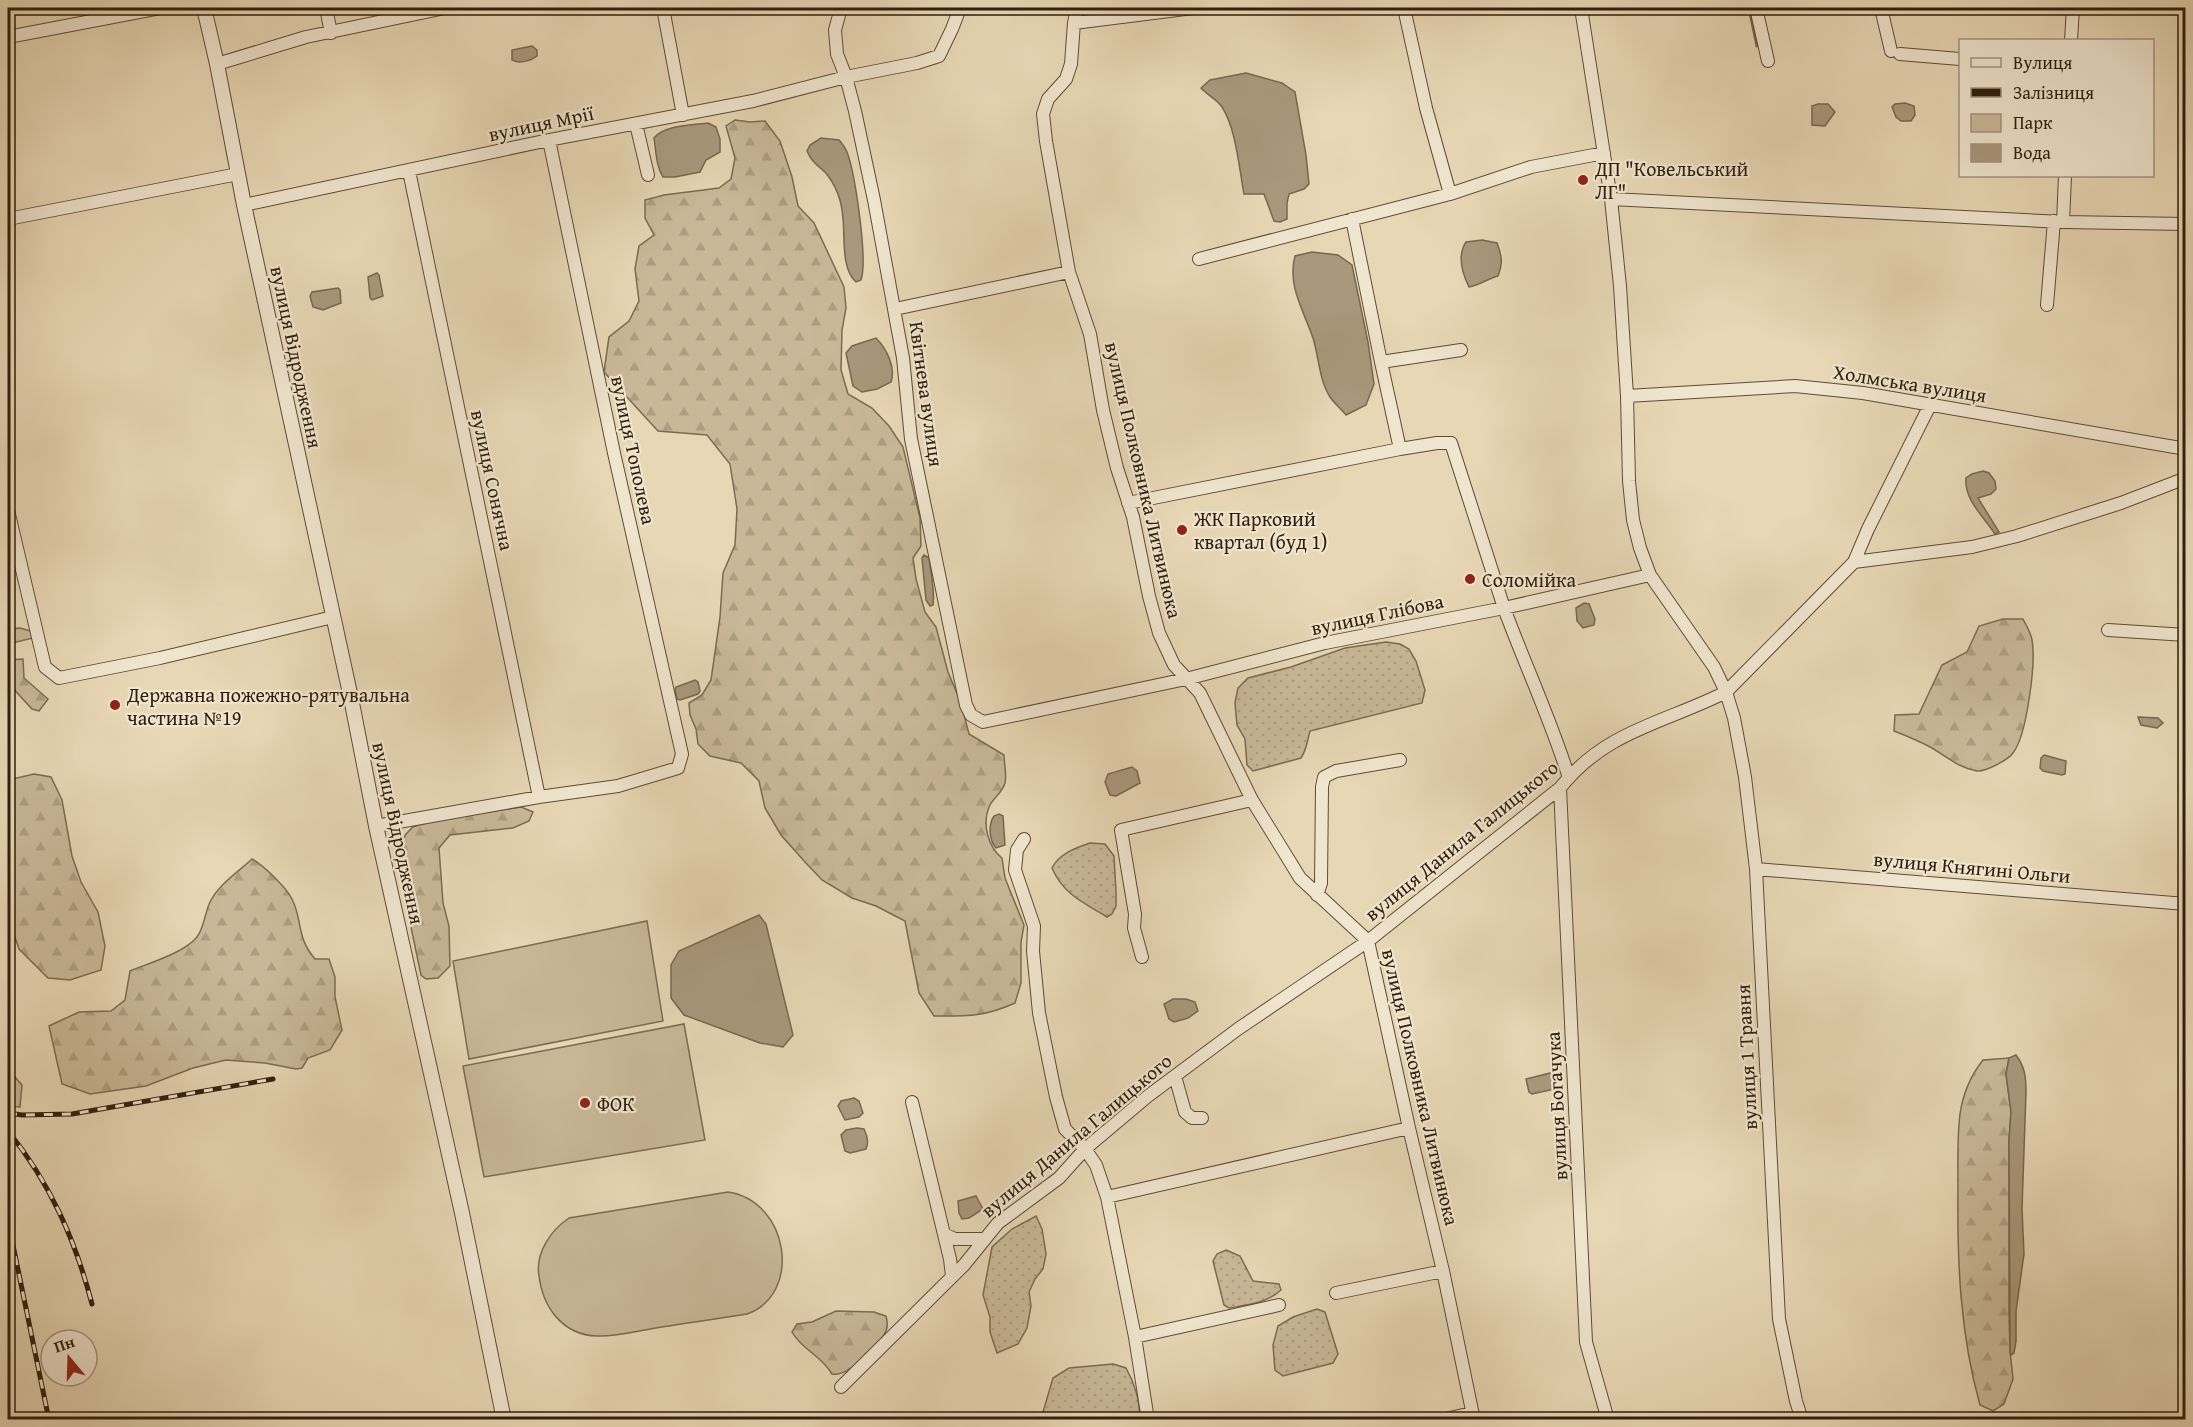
<svg xmlns="http://www.w3.org/2000/svg" width="2193" height="1427" font-family="'Gentium Book Plus',serif">
<style>
.grass{fill:url(#grass-dots);stroke:#7c6b52;stroke-width:1.5}
.forest{fill:url(#forest-firs);stroke:#7c6b52;stroke-width:1.5}
.park{fill:#c9b898;stroke:#7c6b52;stroke-width:1.5}
.water{fill:#a9987c;stroke:#78674f;stroke-width:1.5}
.lines{fill:none;stroke-linecap:round;stroke-linejoin:round}
.stream{stroke:#78674f;stroke-width:3}
.minor-casing{stroke:#5d4c36;stroke-width:14}
.tertiary-casing{stroke:#5d4c36;stroke-width:16}
.minor{stroke:#f0e5cf;stroke-width:12}
.tertiary{stroke:#f0e5cf;stroke-width:14}
.rail-casing{stroke:#2f1e0c;stroke-width:5}
.rail{stroke:#f0e5cf;stroke-width:3;stroke-dasharray:9;stroke-linecap:butt}
.poi-dot{fill:#8f2418;stroke:#f0e5cf;stroke-width:2}
.labels{text-anchor:middle;dominant-baseline:central;stroke-width:4.5;stroke-linejoin:round;paint-order:stroke}
.street-label{font-size:20px;fill:#2f1e0c;stroke:#f0e5cf}
.poi-label{font-size:20px;fill:#2f1e0c;stroke:#f0e5cf;text-anchor:start}
</style>
<defs>
<pattern id="grass-dots" width="8" height="8" patternUnits="userSpaceOnUse" patternTransform="scale(1.5)"><rect width="8" height="8" fill="#c9b898"/><path d="M2 2h.1M6 6h.1" fill="none" stroke="#ad9e82" stroke-width="1.8" stroke-linecap="round"/></pattern>
<pattern id="forest-firs" width="22" height="20" patternUnits="userSpaceOnUse" patternTransform="scale(1.5)"><rect width="22" height="20" fill="#c9b898"/><path d="M5 1l3.5 6h-7zM16 11l3.5 6h-7z" fill="#ad9e82"/></pattern>
</defs>
<rect width="100%" height="100%" fill="#e8d7b5"/>
<filter id="stains"><feTurbulence type="fractalNoise" baseFrequency=".00333" numOctaves="4"/><feColorMatrix values="0 0 0 0 .2 0 0 0 0 .09 0 0 0 0 .02 0 0 0 .5 -.17"/></filter>
<radialGradient id="worn" r=".72"><stop offset=".6" stop-color="#630" stop-opacity="0"/><stop offset="1" stop-color="#630" stop-opacity=".3"/></radialGradient>
<path class="grass" d="M1386,642L1400,644L1409,649L1416,661L1425,690L1422,703L1310,731C1307,741 1307,749 1301,758L1253,771L1247,765L1245,739L1237,725L1235,703L1238,688L1248,678L1291,667L1345,648Z
M1090,843L1105,844L1114,856L1116,892V906L1112,914L1107,917C1084,903 1063,894 1052,868C1059,854 1075,848 1090,843Z
M1036,1216L1042,1229L1046,1254L1043,1269L1035,1279L1029,1292L1031,1306L1027,1328L1018,1344L997,1353L990,1332V1317L983,1295L992,1247L1012,1229Z
M1226,1250L1240,1256L1253,1281L1279,1284L1281,1290C1267,1303 1247,1305 1229,1308L1224,1305L1213,1261L1217,1254Z
M1317,1309L1325,1312L1338,1354L1333,1363L1283,1376L1275,1370L1273,1345L1278,1326L1293,1317Z
M1113,1364L1126,1368C1134,1382 1141,1402 1139,1419H1044L1043,1412L1053,1378L1069,1368Z"/>
<path class="forest" d="M735,120L750,122L765,121L780,141L792,177L798,206L814,223L844,287L846,308L842,330L841,370L848,394L872,408L889,426L903,447L920,518L921,546L913,558L916,579L925,612L936,627L948,672L961,703L969,734L1004,755C1004,764 1007,775 1005,783C1003,792 992,799 989,807C982,824 988,847 1002,858L1005,878L1024,925L1021,942V983L1015,1003C984,1017 967,1016 934,1016L919,993L905,921L876,906L852,898L822,880L805,862L781,835L765,808L759,781L741,763L710,756L698,744L696,729L690,715L689,703L702,695L711,680L720,617L723,573L735,545L737,509L730,464L707,435L658,431L604,372L609,337L629,321L639,301L635,269L639,246L654,235L645,218V200L664,195L719,188L731,179L735,158L726,126Z
M2003,619H2023C2026,625 2031,633 2032,640C2036,662 2027,735 2013,753C2008,760 1985,772 1977,771C1959,768 1947,757 1932,748C1919,741 1907,736 1894,731L1895,715L1919,714L1942,665L1967,652L1979,626Z
M20,628L34,632L33,638L8,644V629Z
M23,659L24,678L48,699L39,711L32,709L8,683V660Z
M34,774L51,777L62,800L72,856L81,882L98,912L105,946L101,970L70,980L48,978L19,949L8,917V780Z
M521,807L533,812L529,821L513,828L450,835L439,848L443,903L449,926L450,966L438,978L426,979L421,975L398,865L399,846L406,834L413,827L435,820Z
M252,859C263,865 286,887 292,899C303,921 296,937 315,959H329L335,977V997L342,1030L330,1050L308,1058L302,1068L296,1069L265,1063L226,1060L193,1068L146,1086L90,1094L62,1084L49,1026L79,1012L111,1011L125,1000L130,971C149,963 184,953 197,937C204,928 205,912 210,902C219,884 237,873 252,859Z
M2009,1058L2006,1074L2011,1112L2009,1140V1312L2010,1351L2013,1379L2004,1404L1993,1411L1980,1405C1960,1334 1957,1261 1958,1187C1958,1163 1957,1137 1960,1114C1963,1094 1971,1075 1983,1060Z
M8,1069L22,1085L20,1107L8,1106Z
M836,1311L874,1312L886,1316C888,1323 888,1329 884,1335C875,1348 849,1377 832,1374C821,1355 802,1350 792,1332L797,1324L812,1322Z"/>
<path class="park" d="M647,921L663,1021L469,1059L453,961Z
M684,1024L705,1140L484,1177L463,1066Z
M728,1192C789,1201 803,1294 747,1314C716,1319 686,1323 656,1328C637,1331 616,1337 597,1336C563,1335 543,1308 539,1276C535,1253 551,1230 569,1218Z"/>
<path class="water" d="M1963,8H2005C1994,14 1974,14 1963,8Z
M532,46L537,50V56C531,61 518,64 512,60V50Z
M1246,73L1282,83L1295,92L1306,155L1309,184L1304,189L1289,194L1287,203V219L1280,222L1274,221L1264,194H1244C1239,168 1236,128 1222,107C1217,99 1207,95 1201,88L1210,80Z
M1905,103L1914,106L1915,115L1911,121H1901L1896,117L1892,107L1895,104Z
M1818,104H1828L1835,112L1825,126L1812,125V106Z
M708,123L716,127L720,139V152L706,160L700,172L675,177H663C656,166 656,151 654,138C664,125 693,125 708,123Z
M821,138L839,140C842,143 845,148 847,152C855,173 868,260 861,280L856,282C841,269 845,237 843,219C842,202 836,185 825,172C817,165 811,161 807,151L810,145Z
M1482,240L1497,243C1502,256 1503,263 1498,276C1487,279 1480,285 1469,287C1462,273 1457,256 1466,242Z
M1312,252L1338,255L1352,265L1368,342L1374,384L1366,405L1346,415C1341,409 1334,403 1330,397C1319,380 1319,357 1313,338C1304,311 1287,286 1295,256Z
M377,273L379,275L383,296L372,300L370,298L368,277Z
M338,288L340,290L341,303L323,310L313,307L310,296L312,292Z
M876,338C887,349 896,368 891,382L877,389L862,392L853,386L846,353L852,346Z
M1983,471L1989,473L1995,481L1996,489L1991,494L1978,498L1999,532L1995,534C1984,517 1964,500 1966,478L1972,474Z
M924,555L929,558C931,573 935,591 933,605L930,606L926,600L922,558Z
M1584,603L1589,604L1595,619L1594,625L1583,628L1577,621L1576,608Z
M695,680L698,682L700,691L698,694L680,700L677,699L675,690L676,687Z
M2138,717L2158,718L2163,723L2157,728L2141,725Z
M2044,755L2066,761L2065,774L2062,775L2043,771L2040,768L2041,758Z
M1132,767L1137,771L1140,783L1116,796L1110,795L1105,782L1108,774Z
M999,814L1003,816L1005,845L996,848C989,840 988,825 994,816Z
M759,915L766,924L793,1035L783,1047L760,1043L684,1015L671,998V965L679,951Z
M1173,999H1186L1195,1002L1198,1011L1188,1018L1174,1022L1169,1019L1164,1004Z
M2016,1055C2025,1067 2026,1077 2026,1092L2022,1209L2024,1254L2016,1311V1341L2014,1353L2011,1355L2010,1351L2009,1140L2011,1112L2006,1074L2009,1058Z
M1554,1072L1555,1089L1532,1094L1529,1092L1526,1079Z
M854,1098L859,1101L863,1113L859,1117L845,1120L838,1106L841,1101Z
M857,1128L864,1129C867,1135 869,1142 866,1149L850,1153L845,1151L841,1135L846,1130Z
M976,1196L983,1209L969,1218L962,1219L959,1213L958,1201Z"/>
<g class="lines">
<path class="stream" d="M1749,8L1757,46"/>
<defs>
<path id="minor" d="M326,8L331,33
M663,8L683,115
M841,8L835,30L837,54L846,77L855,111L874,200L903,358L911,439L966,705L971,715L983,722L1186,679L1325,643L1504,608C1525,665 1551,720 1569,778
M1077,8L1074,23L1071,64L1066,79L1048,99L1043,114L1046,141L1069,272L1090,334L1103,410L1117,468L1133,517L1149,596L1159,633L1174,665L1200,693L1252,800L1300,878L1368,941L1409,1128L1443,1271L1474,1420
M1404,8L1426,108L1450,194
M1581,8L1611,199L1620,286L1627,396L1629,481L1633,520L1640,548L1650,575L1714,667L1726,692L1734,718L1745,777L1756,869L1779,1319L1796,1401L1802,1420
M1756,8L1768,61
M1881,8L1891,51
M1074,23L1193,8
M8,37L160,8
M2071,40L2073,8
M1900,54L1960,59
M217,64L306,37L445,8
M636,124L648,175
M409,171L539,797
M1611,199L2063,222L2186,224
M244,205L549,140L753,101L846,77L917,63L939,56L952,29L960,8
M8,219L238,174
M2063,222L2065,176
M1199,259L1450,194L1531,167L1604,153
M2047,305L2054,221
M895,309L1069,272
M1381,362L1461,350
M1627,396L1795,386L1863,393L2186,449
M1400,449L1437,443H1451L1504,608L1650,575
M1128,503L1400,449L1381,362L1352,219
M8,510L45,667L59,678L160,658L333,617
M1854,562L1868,529L1930,405
M2108,630L2186,635
M1560,788L1586,1342L1608,1420
M376,826L539,797L618,786L678,768L682,754L614,453L549,140
M1024,839L1017,850L1015,870L1034,926L1033,951L1039,1013L1056,1097L1065,1129L1085,1149L1096,1165L1107,1197L1135,1337L1148,1420
M1756,869L2186,904
M1317,895L1321,883L1322,787L1324,777L1336,771L1400,760
M1142,957L1134,928L1135,914L1121,830L1252,800
M1175,1076L1185,1112L1192,1118H1202
M912,1102L950,1259L952,1276
M1107,1197L1409,1128
M944,1234L955,1239H983
M1336,1293L1443,1271
M1135,1337L1279,1305
M841,1387L964,1265L998,1223L1059,1178L1085,1149L1148,1096L1238,1029L1368,941L1560,788C1606,730 1665,723 1726,692L1854,562L1972,547L2017,536L2121,503L2186,478
M1441,1420L1472,1413"/>
<path id="tertiary" d="M204,8L217,64L244,205L351,698L376,826L462,1213L504,1420"/>
</defs>
<use href="#minor" class="minor-casing"/>
<use href="#tertiary" class="tertiary-casing"/>
<use href="#minor" class="minor"/>
<use href="#tertiary" class="tertiary"/>
<defs>
<path id="rail" d="M8,1113L22,1115L72,1114L273,1079
M8,1131C50,1183 75,1239 92,1304
M8,1221L49,1420"/>
</defs>
<use href="#rail" class="rail-casing"/>
<use href="#rail" class="rail"/>
</g>
<g class="poi-dot">
<circle cx="1583" cy="180" r="6"/>
<circle cx="1182" cy="530" r="6"/>
<circle cx="1470" cy="579" r="6"/>
<circle cx="115" cy="705" r="6"/>
<circle cx="585" cy="1103" r="6"/>
</g>
<g class="labels">
<g class="street-label">
<text transform="translate(541 123) rotate(-12)">вулиця Мрії</text>
<text transform="translate(297 357) rotate(78)">вулиця Відродження</text>
<text transform="translate(1910 383) rotate(9)">Холмська вулиця</text>
<text transform="translate(927 394) rotate(82)">Квітнева вулиця</text>
<text transform="translate(634 450) rotate(78)">вулиця Тополева</text>
<text transform="translate(493 480) rotate(78)">вулиця Сонячна</text>
<text transform="translate(1144 480) rotate(77)">вулиця Полковника Литвинюка</text>
<text transform="translate(1377 614) rotate(-12)">вулиця Глібова</text>
<text transform="translate(399 833) rotate(78)">вулиця Відродження</text>
<text transform="translate(1461 840) rotate(-39)">вулиця Данила Галицького</text>
<text transform="translate(1972 867) rotate(5)">вулиця Княгині Ольги</text>
<text transform="translate(1746 1057) rotate(-93)">вулиця 1 Травня</text>
<text transform="translate(1421 1087) rotate(77)">вулиця Полковника Литвинюка</text>
<text transform="translate(1556 1106) rotate(-93)">вулиця Богачука</text>
<text transform="translate(1076 1135) rotate(-40)">вулиця Данила Галицького</text>
</g>
<g class="poi-label">
<text x="1595" y="168">ДП "Ковельський<tspan x="1595" dy="23">ЛГ"</tspan></text>
<text x="1194" y="518">ЖК Парковий<tspan x="1194" dy="23">квартал (буд 1)</tspan></text>
<text x="1482" y="579">Соломійка</text>
<text x="127" y="694">Державна пожежно-рятувальна<tspan x="127" dy="23">частина №19</tspan></text>
<text x="597" y="1103">ФОК</text>
</g>
</g>
<rect width="2193" height="1427" fill="none" stroke="#e8d7b5" stroke-width="30"/>
<rect x="9" y="9" width="2175" height="1409" fill="none" stroke="#2f1e0c" stroke-width="3"/>
<rect x="15" y="15" width="2163" height="1397" fill="none" stroke="#2f1e0c" stroke-width="1.5"/>
<rect x="1959" y="39" width="195" height="138" fill="#f0e5cf" stroke="#a39581" stroke-width="1.5"/>
<rect x="1971" y="58" width="30" height="9" fill="#f0e5cf" stroke="#a39581" stroke-width="1.5"/>
<text x="2013" y="69" font-size="18" fill="#2f1e0c">Вулиця</text>
<rect x="1971" y="88" width="30" height="9" fill="#2f1e0c" stroke="#a39581" stroke-width="1.5"/>
<text x="2013" y="99" font-size="18" fill="#2f1e0c">Залізниця</text>
<rect x="1971" y="114" width="30" height="18" fill="#c9b898" stroke="#a39581" stroke-width="1.5"/>
<text x="2013" y="129" font-size="18" fill="#2f1e0c">Парк</text>
<rect x="1971" y="144" width="30" height="18" fill="#a9987c" stroke="#a39581" stroke-width="1.5"/>
<text x="2013" y="159" font-size="18" fill="#2f1e0c">Вода</text>
<g transform="translate(69 1358) rotate(341)"><circle r="28" fill="#f0e5cf" stroke="#a39581" stroke-width="1.5"/>
<path d="M0-4.5L10 22L0 15L-10 22Z" fill="#8f2418"/>
<text y="-9" font-size="16" font-weight="bold" text-anchor="middle" fill="#2f1e0c">Пн</text>
</g>
<rect width="100%" height="100%" filter="url(#stains)"/>
<rect width="100%" height="100%" fill="url(#worn)"/>
</svg>
